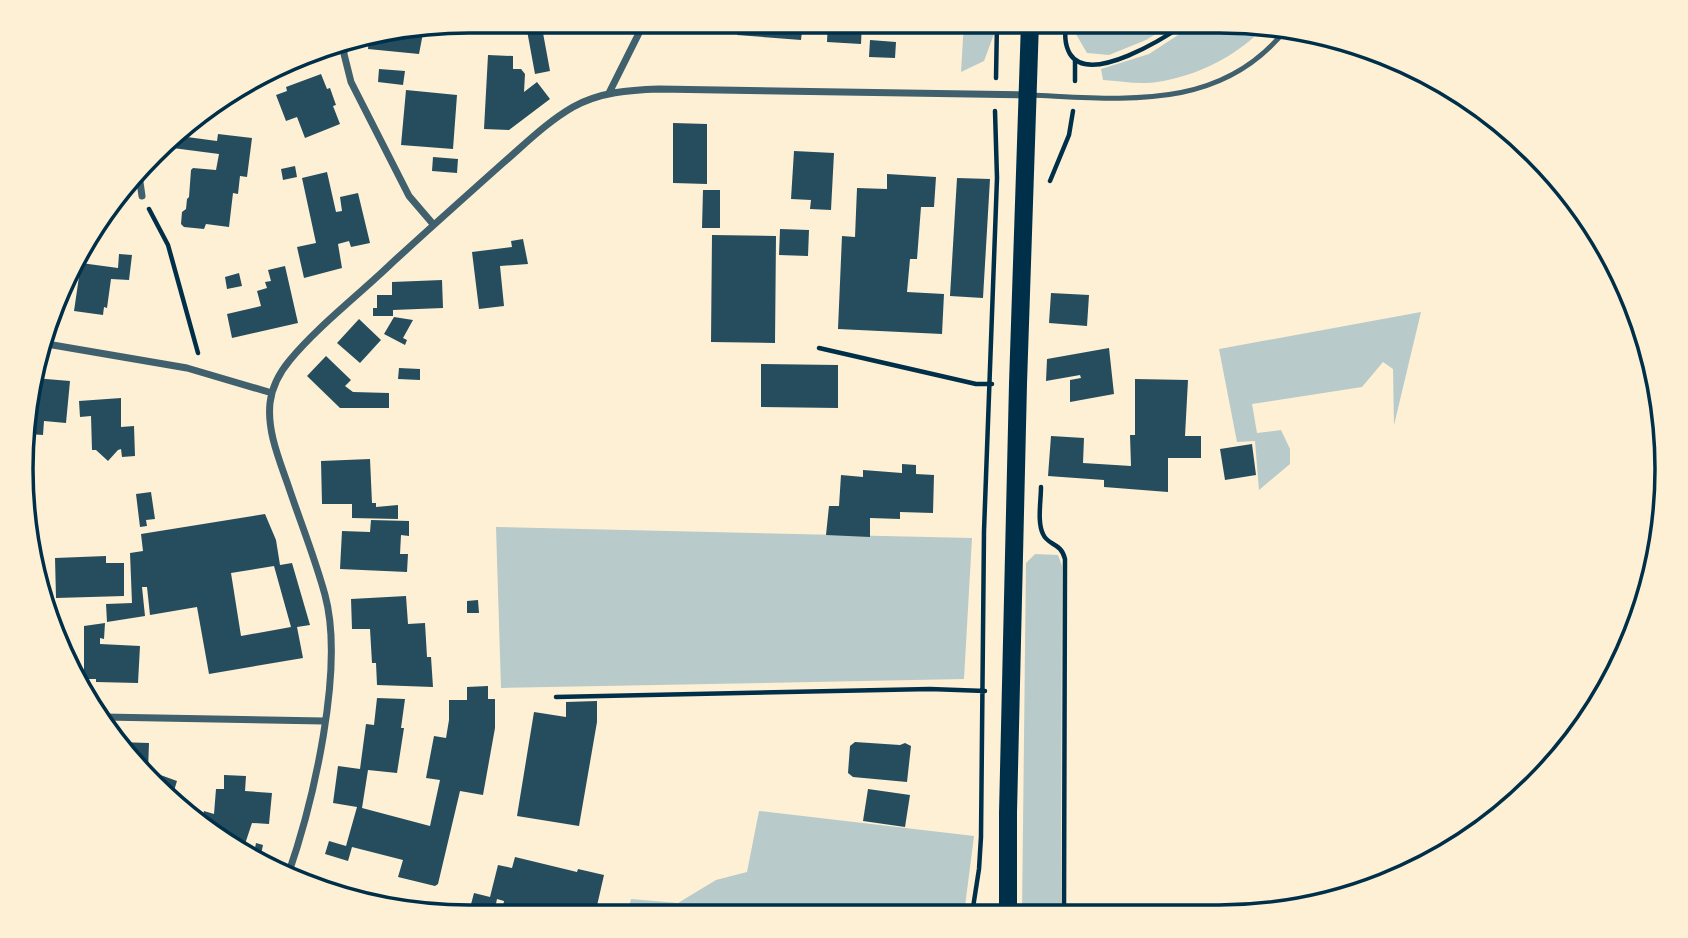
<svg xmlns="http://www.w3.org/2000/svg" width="1688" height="938" font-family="Rubik,sans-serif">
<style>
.green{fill:#b9caca}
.building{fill:#264d5e;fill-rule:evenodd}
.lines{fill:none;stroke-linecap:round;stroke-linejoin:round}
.path{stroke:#003049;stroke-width:4.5}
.service{stroke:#3f606c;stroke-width:5}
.minor{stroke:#3f606c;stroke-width:7}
.primary{stroke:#003049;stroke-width:18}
.rim{fill:none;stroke:#003049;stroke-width:3.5}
</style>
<rect width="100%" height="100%" fill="#fdf0d5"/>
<path class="green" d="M964,22H994V34L984,61L961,72Z
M1073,22H1175L1146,40L1109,55L1087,53L1073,29Z
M1198,22H1248L1266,25C1239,55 1198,76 1157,82C1140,85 1120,81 1103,80L1101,69L1149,54Z
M1421,312L1394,425L1393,369L1383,362L1362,387L1252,404L1257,433L1281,430L1290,449V464L1259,490L1255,441L1237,442L1219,349Z
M496,527L972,538L964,679L501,688Z
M1035,554L1058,555L1062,566L1061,914H1022L1026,563Z
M759,811L974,836L964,914L627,915L631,899L678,903L716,880L747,872Z"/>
<path class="building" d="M738,21H803L801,40L737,35Z
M828,21H862L861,44L827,42Z
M541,22L550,71L535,74L526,25Z
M424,28L419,54L368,49L369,37Z
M870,40L896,42L895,58L869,57Z
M488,55L513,56V69H521L525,74L524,92L537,82L550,99L509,130L484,129Z
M379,69L405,71L403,85L378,82Z
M321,74L327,89L330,88L336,105L333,106L340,124L305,138L297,117L286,121L276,95L287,91L286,87Z
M406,90L457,95L453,149L401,145Z
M226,98L224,109L209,107Z
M188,122L187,137L217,141L218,134L252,138L247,177L240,176L238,194L233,193L229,227L206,224L204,229L184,227L181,224L182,212L186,209L187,199L189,197L191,170L193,168L216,170L219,154L165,147Z
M673,123L707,124V184L673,183Z
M794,151L834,153L831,210L810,209L811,200L791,199Z
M433,157L458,159L457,173L432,171Z
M295,166L297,177L283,180L281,169Z
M327,172L336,212L342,211L340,197L358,193L370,243L351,247L349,241L338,244L342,268L304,278L297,247L316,243L302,178Z
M887,174L936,177L934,207H921L917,259H910L907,292L944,294L942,334L838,329L842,236L855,237L857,188L887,189Z
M957,178L990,179L983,298L950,296Z
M703,190H720V228H702Z
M780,229L809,230L808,256L779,255Z
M712,235L776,236L775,343L711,342Z
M523,239L528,264L500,266L504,306L479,309L472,252L512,247L511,241Z
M119,254L132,255L129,280L111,279L107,308L104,307L103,315L74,311L81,263L118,268Z
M285,266L298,323L232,338L227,314L261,306L257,291L267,288L265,282L271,281L268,270Z
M239,273L242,286L227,289L225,277Z
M442,280L443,308L393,310V316H373V308H377V295H392V282Z
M1051,293L1089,295L1087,326L1049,323Z
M394,317L413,320L403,338L407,340L405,345L384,334Z
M359,319L381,340L360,363L337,343Z
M1109,348L1114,394L1070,402V380L1081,378L1080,375L1046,381L1047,359Z
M326,356L351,380L345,386L353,392L389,393V408H340L307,376Z
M761,364L838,365V408L761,407Z
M399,368L420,369V380L398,379Z
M34,378L70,381L66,423L44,421L43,435L28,434Z
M1135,379L1188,380L1185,436H1201V458H1168V492L1104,487V480L1048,476L1051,436L1084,438L1083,463L1131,466L1130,435H1135Z
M121,398V427L134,426L135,456L122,457L121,449L118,450L108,461L96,450H92L91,416L80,417L79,401Z
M1252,444L1256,475L1225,480L1220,449Z
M370,459L372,503H376V507L398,505V519L352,518V504H322L321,461Z
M902,464L916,465V474L934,475L933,513L900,512V519L870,518V537L826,535L829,506H839L841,475L863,477V470L902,473Z
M151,492L155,519L146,520L147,526L140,527L136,494Z
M265,514L276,540L280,565L292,563L310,625L297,627L303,658L209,674L197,607L150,615L147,587H142L145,616L107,622L106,604L132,603L130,553L143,551L141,534ZM274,566L291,627L241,636L231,573Z
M371,520L409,521V536L401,535L400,554H408L407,572L340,569L342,531L370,532Z
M106,556V563H124V596L56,598L55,558Z
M406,596L408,624L425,623L427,657H431L433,687L377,685L376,663H372L370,629H352L351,599Z
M478,600L479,613H467V601Z
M105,623L104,639L100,638V644L140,646L138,683L96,682V679H84V626Z
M488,686V699H495V728L483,795L460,791L438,884L435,886L398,877L403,860L352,847L348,861L325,854L329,841L346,846L357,807L333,803L338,766L360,769L366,724L374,725L377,698L405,699L401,728H404L397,773L368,770L362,808L430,826L440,780L426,778L434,736L446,738L449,720V700H467V687Z
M597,701V722L579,826L517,816L534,712L566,717V702Z
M118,742L149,743L148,772H141L132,764Z
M855,742L900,745L905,743L911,746L907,782L853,777L848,773L850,746Z
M155,773L177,781L172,797L153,781Z
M224,775L246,776L245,791L272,793L269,824L252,823L243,850L250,853L248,858L201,821L204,811L214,814L216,789H224Z
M868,789L910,795L905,827L863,821Z
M256,843L263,845L260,859L253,858Z
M515,857L577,872L578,869L604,875L596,910L570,905L567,916H517L502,912L504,901L497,899L494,913L470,908L474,893L490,897L498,865L512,868Z
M469,910L491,915V916H468Z"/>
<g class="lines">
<path class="path" d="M1066,22C1065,33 1064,44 1070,54C1090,86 1166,37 1188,22
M996,78L997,22
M1075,81V61
M1050,181L1069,135L1073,111
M149,209L168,245L198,353
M819,348L976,384H992
M1041,487C1041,501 1037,522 1043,534C1048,546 1061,542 1065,559L1064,914
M556,697L930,689L985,691
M972,914L979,869L981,837L984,531L997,178L995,111"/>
<path class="service" d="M1031,95C1125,99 1222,112 1287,28
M1559,194L1560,183"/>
<path class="minor" d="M345,42L344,54L351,82L409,196L433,224
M609,93L645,21
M139,175L142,196
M41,343L187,368L272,393
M103,717L324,721
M288,875C313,803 345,668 325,595C315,558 300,521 288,485C279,459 267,431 270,403C272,387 279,373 290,360C317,327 361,293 393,262C429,229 466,196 503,163C525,144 547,122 573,107C600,92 629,90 659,89L1027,95"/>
<path class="primary" d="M1008,914V813L1018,384L1030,22"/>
</g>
<path d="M0 0H1688V938H0ZM469 33H1219A436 436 0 0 1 1655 469V469A436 436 0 0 1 1219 905H469A436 436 0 0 1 33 469V469A436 436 0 0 1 469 33Z" fill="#fdf0d5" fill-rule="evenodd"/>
<path class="rim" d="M469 33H1219A436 436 0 0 1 1655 469V469A436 436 0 0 1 1219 905H469A436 436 0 0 1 33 469V469A436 436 0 0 1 469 33Z"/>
</svg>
